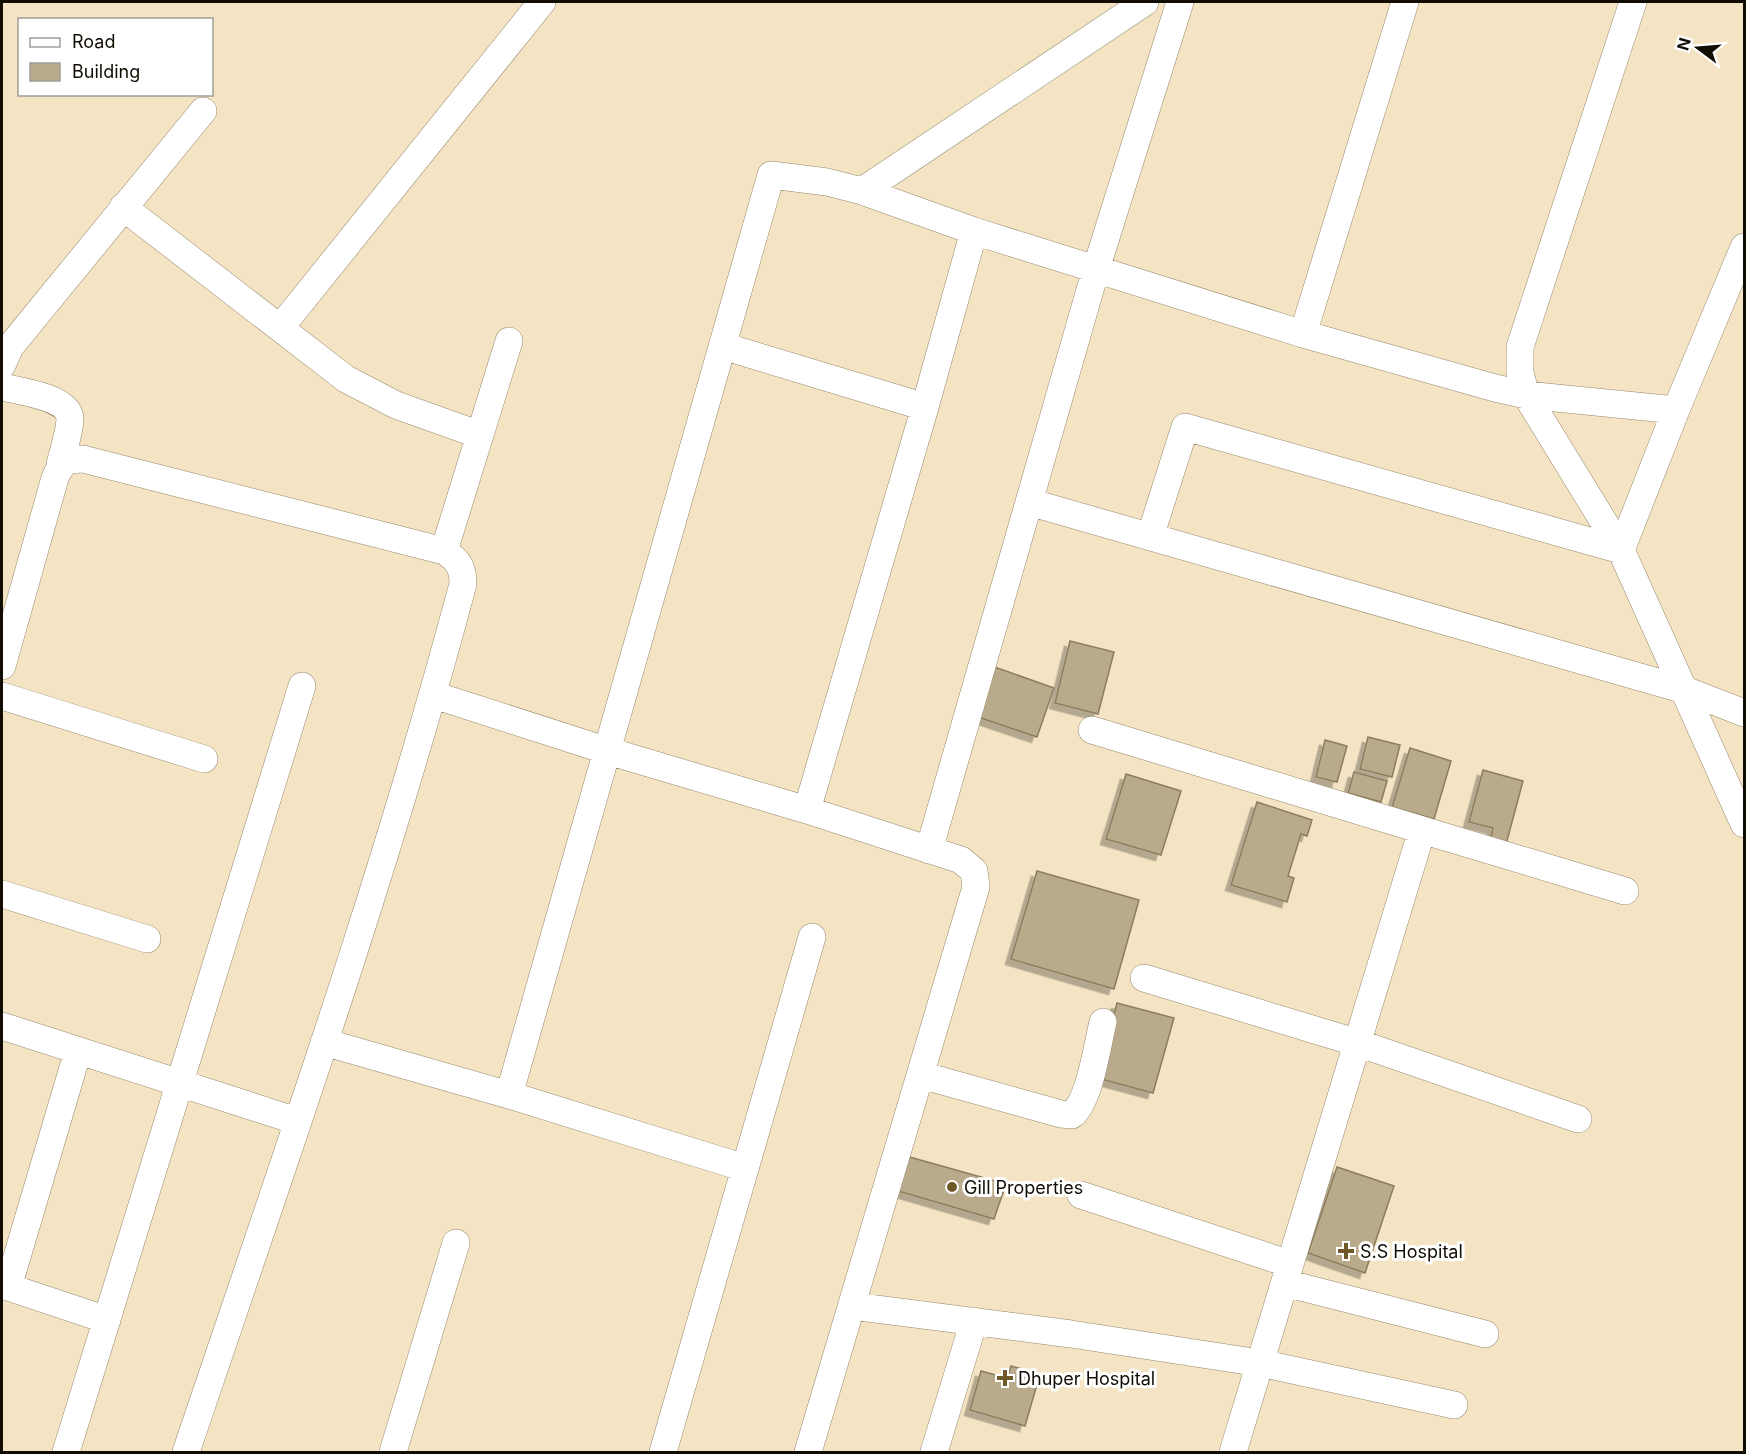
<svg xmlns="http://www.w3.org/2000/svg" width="1746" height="1454" font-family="Inter,sans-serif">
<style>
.building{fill:#baaa8c;stroke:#8c7d60;stroke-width:1.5;filter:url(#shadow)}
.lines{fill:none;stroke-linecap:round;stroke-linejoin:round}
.minor-casing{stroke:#97886b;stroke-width:28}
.minor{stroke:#fff;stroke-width:27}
.poi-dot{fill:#705929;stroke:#fff;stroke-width:2}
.labels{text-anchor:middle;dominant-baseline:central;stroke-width:6;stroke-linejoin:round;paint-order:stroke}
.poi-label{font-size:18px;fill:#120d03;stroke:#fff;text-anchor:start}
</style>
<defs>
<filter id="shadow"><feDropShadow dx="-5.5" dy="5.5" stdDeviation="0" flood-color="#0004"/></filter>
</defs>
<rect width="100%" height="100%" fill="#f4e4c4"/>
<path class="building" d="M1070,641L1114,652L1098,714L1055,703Z
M986,664L1054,688L1037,737L969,714Z
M1368,737L1400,745L1392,777L1360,769Z
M1325,740L1347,746L1337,782L1316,777Z
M1410,748L1451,761L1434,819L1392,807Z
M1483,770L1523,781L1504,852L1488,848L1493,828L1469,822Z
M1354,772L1387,781L1381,802L1348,793Z
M1126,774L1181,791L1161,855L1106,839Z
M1257,802L1312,820L1307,836L1301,834L1288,876L1294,878L1287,902L1231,885Z
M1037,871L1139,900L1114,989L1011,959Z
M1117,1003L1174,1018L1153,1093L1097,1078Z
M906,1156L1006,1184L994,1219L898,1191Z
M1337,1167L1394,1186L1365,1273L1308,1253Z
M1011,1366L1040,1374L1025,1426L970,1410L981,1371L1007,1378Z"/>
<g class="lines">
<defs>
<path id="minor" d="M1633,2L1520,347V373L1526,395L1621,550L1744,824
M862,191L1145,2
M123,207L346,379L396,405L480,435
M280,328L542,2
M1303,334L1405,2
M723,346L925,407
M2,365L10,347L203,111
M2,387C19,391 68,397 70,418C70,431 63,452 60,464
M1029,502L1685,690L1744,713
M1150,537L1185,427L1621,550L1676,410L1744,247
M444,551L509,341
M2,666L55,478C61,463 67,459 83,459L444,551C458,560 463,567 463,584C385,877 283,1165 186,1452
M434,695L608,751L807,810L961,860L974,871L976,887L808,1452
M2,696L204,759
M1092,730L1422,830L1233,1452
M807,810L925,407L974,231
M1422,830L1625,891
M929,850L1096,269L1180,2
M2,894L147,939
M1144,978L1358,1043L1578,1119
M2,1026L297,1121
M324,1042L509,1095L745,1168
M921,1075L1061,1114L1072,1115C1090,1100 1097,1046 1103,1022
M509,1095L771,175L827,182L862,191L974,231L1303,334L1495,388L1526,395L1676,410
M1081,1195L1290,1264
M1285,1283L1485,1334
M2,1285L107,1320
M8,1287L78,1051
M852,1306L1071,1334L1260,1363L1454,1405
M66,1452L302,686
M393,1452L456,1243
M663,1452L812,937
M934,1452L974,1321"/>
</defs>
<use href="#minor" class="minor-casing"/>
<use href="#minor" class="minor"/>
</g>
<g class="poi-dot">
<circle cx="952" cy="1187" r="6"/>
<path d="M1343 1242h6v6h6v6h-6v6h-6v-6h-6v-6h6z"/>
<path d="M1002 1369h6v6h6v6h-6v6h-6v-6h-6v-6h6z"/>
</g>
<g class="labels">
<g class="poi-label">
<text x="964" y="1187">Gill Properties</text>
<text x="1360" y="1251">S.S Hospital</text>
<text x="1018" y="1378">Dhuper Hospital</text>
</g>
</g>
<rect width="1746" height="1454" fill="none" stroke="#120d03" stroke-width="6"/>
<rect x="18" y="18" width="195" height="78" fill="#ffffff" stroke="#a09e9a" stroke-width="1.5"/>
<rect x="30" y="38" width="30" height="9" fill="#ffffff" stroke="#a09e9a" stroke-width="1.5"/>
<text x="72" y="48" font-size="18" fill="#120d03">Road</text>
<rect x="30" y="63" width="30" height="18" fill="#baaa8c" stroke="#a09e9a" stroke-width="1.5"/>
<text x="72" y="78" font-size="18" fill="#120d03">Building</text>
<g transform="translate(1698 48) rotate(286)" stroke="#ffffff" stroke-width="4.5" paint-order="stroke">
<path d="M0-4.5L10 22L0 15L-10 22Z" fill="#120d03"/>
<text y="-9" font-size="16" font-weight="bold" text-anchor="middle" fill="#120d03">N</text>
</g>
</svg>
